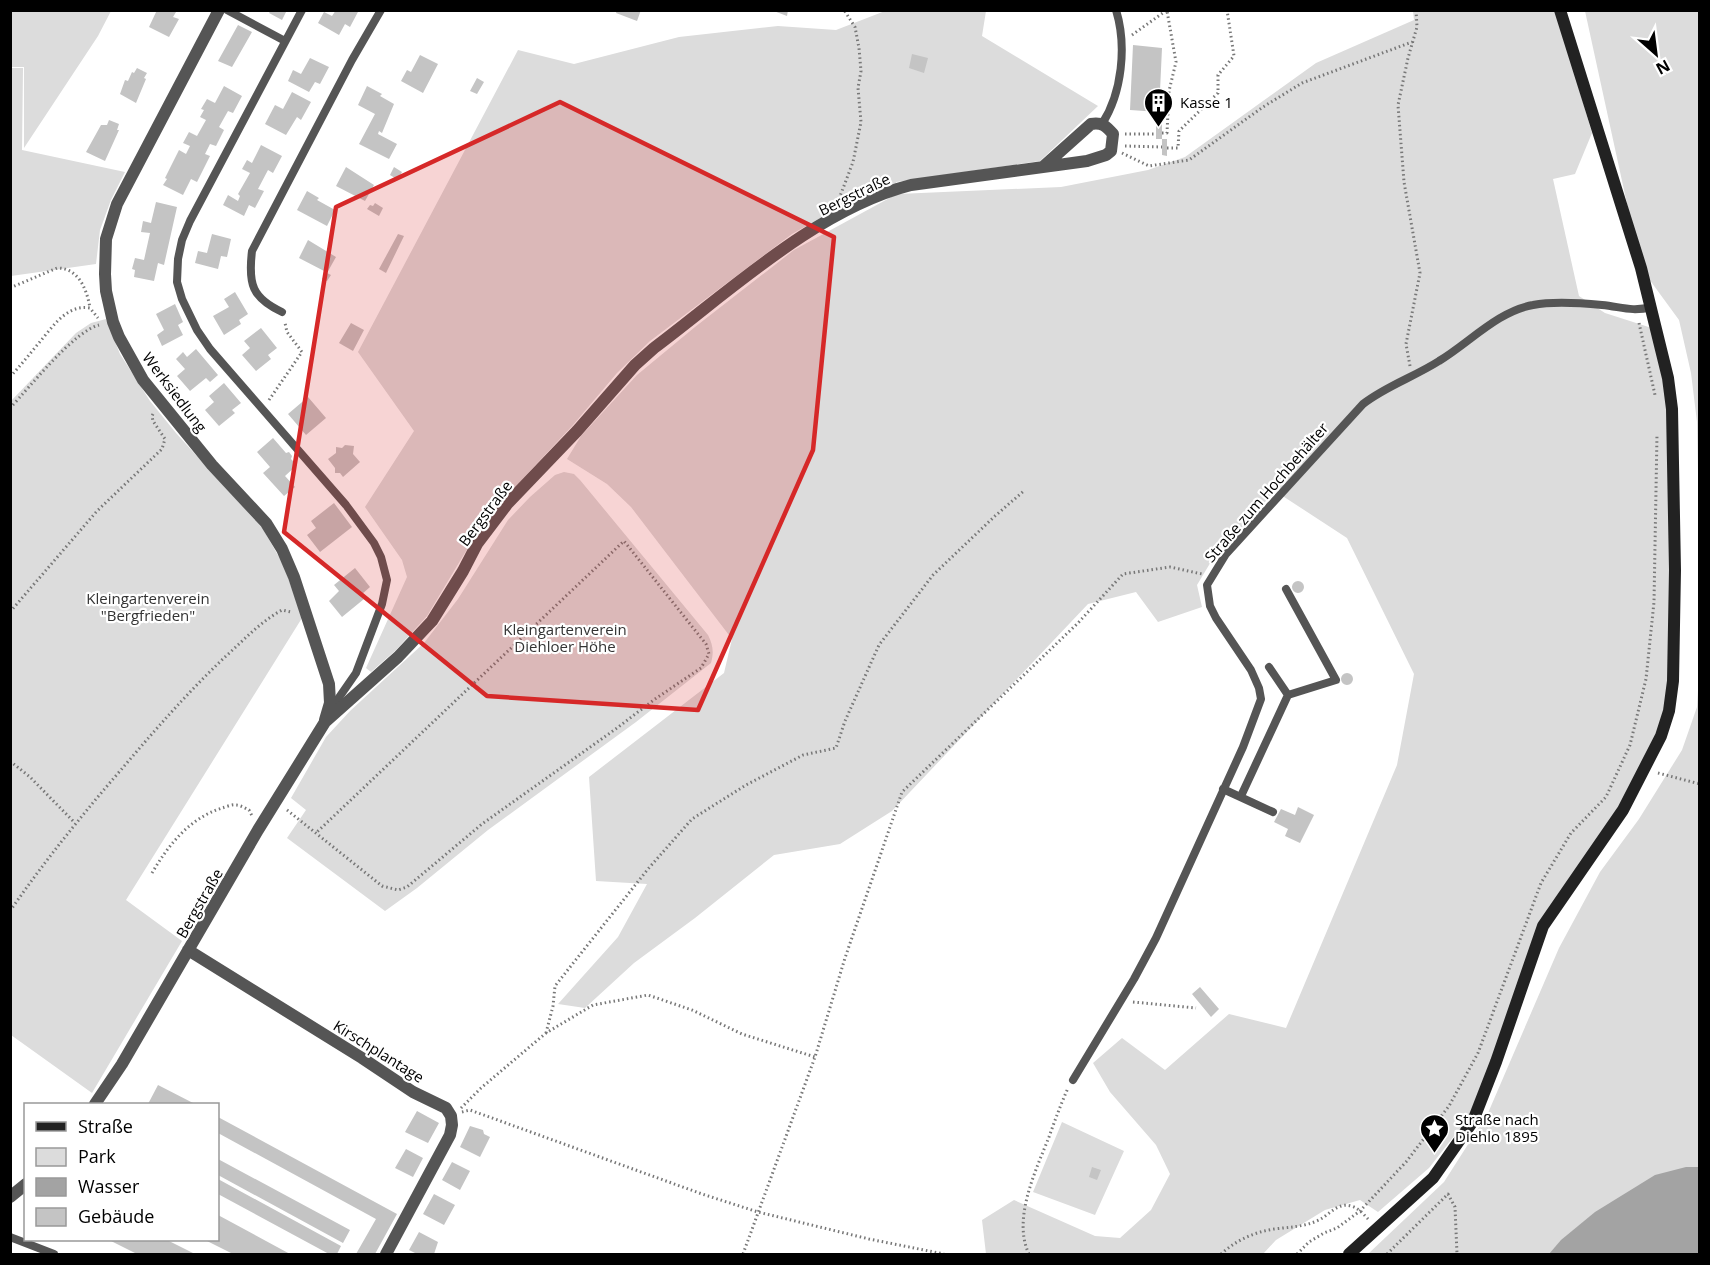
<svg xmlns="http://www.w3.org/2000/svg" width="1710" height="1265" font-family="'Open Sans',sans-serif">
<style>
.green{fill:#dcdcdc}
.water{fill:#a3a3a3}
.building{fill:#c4c4c4}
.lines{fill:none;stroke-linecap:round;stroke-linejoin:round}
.path{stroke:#777;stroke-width:3;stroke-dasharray:1.5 3;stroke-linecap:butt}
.service{stroke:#555;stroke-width:8}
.minor{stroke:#555;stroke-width:12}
.secondary{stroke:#222;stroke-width:12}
.marked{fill:#d62828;fill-opacity:0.2;stroke:#d62828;stroke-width:4.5;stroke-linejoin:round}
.labels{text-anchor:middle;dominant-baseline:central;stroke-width:4.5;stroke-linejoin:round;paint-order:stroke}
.poi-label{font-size:15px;fill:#000;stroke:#fff;text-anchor:start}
.street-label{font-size:15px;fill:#000;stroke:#fff}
.park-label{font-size:15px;fill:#333;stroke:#fff}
</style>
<rect width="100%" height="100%" fill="#fff"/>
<path class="green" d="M11,10L111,11L98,36L24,148V67H11Z
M885,11H986L982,36L1098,106L1040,161L896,182L898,194L1061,187L1148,170L1185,157L1316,63L1414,20L1413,11H1556L1592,133L1575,174L1553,179L1579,296L1605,313L1658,330L1669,372L1676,702L1648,767L1586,856L1542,939L1469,1117L1429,1168L1378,1212L1360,1200L1325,1210L1276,1240L1263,1254H986L982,1220L1014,1200L1095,1236L1120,1238L1151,1210L1170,1174L1156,1145L1110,1092L1093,1063L1122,1038L1165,1070L1229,1014L1286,1028L1397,765L1414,674L1347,538L1275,491L1212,560L1197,585L1202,607L1158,622L1136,592L1088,604L892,811L840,844L774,855L695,918L634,963L585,1008L558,1004L618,937L647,884L596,881L589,777L724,673L732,639L631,507L607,484L567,459L581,436L637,375L695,327L794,250L895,195L892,182L877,186L792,234L650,341L617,373L573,425L502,501L469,546L427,616L396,650L371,672L366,668L407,577L402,560L365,507L414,431L358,352L518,50L574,64L679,37L778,26L836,30Z
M1585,11H1699V525L1697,422L1691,373L1679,320L1641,268Z
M11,68H23L22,150L125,172L111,200L100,230L96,264L11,276Z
M106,319L120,354L150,401L176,433L263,529L284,566L302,618L126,900L182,941L92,1093L11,1035V401L76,333L91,323Z
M564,472L574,474L580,480L708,635C713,645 714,652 711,663L636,722L488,830L417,888L385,911L287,838L306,810L291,798L326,737L350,711L424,643L458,599L508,520L530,497L555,475Z
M1699,674V1254H1368L1444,1182L1488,1113L1559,948L1600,872L1639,819L1682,750L1697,707Z
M1062,1122L1124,1151L1095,1215L1033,1192Z"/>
<path class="water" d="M1686,1167H1699V1254H1549L1561,1240L1595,1212L1655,1175Z"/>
<path class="building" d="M157,10L176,12L173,17L179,19L169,37L149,27Z
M271,10H287L282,20L269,13Z
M336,10H359L350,27L345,24L339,35L318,23L324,12L332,16Z
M617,10H641L637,21L616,13Z
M771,10H788L787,16Z
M238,25L252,32L232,67L218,61Z
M1133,45L1162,48L1159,112L1130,110Z
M912,54L928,58L924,73L909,68Z
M420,55L438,64L423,93L401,81L407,70L411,72Z
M310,58L329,67L320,84L315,82L309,92L288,81L293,70L301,74Z
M137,68L147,73L144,78L146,79L136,103L120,94L125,80L128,81L132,72L134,73Z
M477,78L484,82L477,94L470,91Z
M224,86L242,96L233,113L228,111L219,127L224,130L216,146L210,144L205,154L210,156L197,182L191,179L183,195L163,185L167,179L165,178L179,150L186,154L190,146L183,143L189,132L197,136L206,120L200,117L204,110L201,109L207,99L215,103Z
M367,86L382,94L380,96L394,104L382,133L379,131L378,134L397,144L389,159L359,144L375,114L358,105Z
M292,92L311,102L301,120L297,117L286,135L265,124L275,105L283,109Z
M109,120L119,124L117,130H119L105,161L86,152L101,125H107Z
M1156,122H1162V139H1156Z
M1162,139H1167V156L1162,155Z
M261,145L282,156L273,173L268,170L258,189L264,191L255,208L249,205L244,216L223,205L228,195L238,201L240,196L238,194L250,173L242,169L247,160L252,163Z
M346,167L374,185L365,201L336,186Z
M394,167L402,172L398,180L390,175Z
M307,191L319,198L317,200L335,210L327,226L297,210Z
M156,202L177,207L164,265L158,263L154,281L134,277L135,270L132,269L135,258L144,260L150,233L141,232L143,221L151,223Z
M375,203L383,208L379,216L367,209L370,205L373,206Z
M212,234L231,239L227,257L221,256L218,269L195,263L198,251L207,253Z
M398,234L404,236L386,273L379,269Z
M308,240L336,257L327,273L331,275L327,281L322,279L326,272L299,258Z
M235,292L248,314L239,320L241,324L224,335L213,316L229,307L224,299Z
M175,304L183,322L178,325L183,335L162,346L157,335L164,330L156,314Z
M351,323L364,330L353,351L339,343Z
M261,328L277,348L268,355L271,359L256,371L242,355L250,348L244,341Z
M196,349L218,375L210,382L206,378L190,391L177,376L185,369L176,359L183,352L187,357Z
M224,383L241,403L232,410L235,413L219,426L205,410L214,402L209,396Z
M308,397L326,418L306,435L288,414Z
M273,438L286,453L289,452L292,456L291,459L297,465L285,476L295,487L284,496L263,473L270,467L257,452Z
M345,445L354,446L353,454L360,462L343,477L340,473H335V468L328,459L336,453V447L342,448Z
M334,503L352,527L320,552L307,535L316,528L311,521Z
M355,568L370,587L361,595L364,599L342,617L329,601L339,591L334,585Z
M1292 587a6 6 0 1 1 12 0a6 6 0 1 1-12 0Z
M1341 679a6 6 0 1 1 12 0a6 6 0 1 1-12 0Z
M1298,807L1314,815L1300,843L1285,836L1288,829L1274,822L1281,809L1295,815Z
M1200,987L1219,1009L1211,1017L1192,994Z
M158,1085L195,1104H148Z
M417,1111L439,1123L428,1143L405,1132Z
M218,1117L397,1214L375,1254H356L376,1219L218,1133Z
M470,1126L483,1130L484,1134L490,1137L480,1157L460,1147Z
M406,1149L423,1158L413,1177L395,1168Z
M218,1159L350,1230L343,1243L218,1175Z
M452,1162L470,1171L460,1190L442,1180Z
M1092,1167L1101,1170L1097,1180L1089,1177Z
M218,1179L341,1246L337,1254H329L218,1194Z
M434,1194L455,1205L444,1225L423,1214Z
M218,1215L290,1254H233L205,1240H218Z
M419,1232L438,1242L434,1254H417L409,1250Z
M109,1240H167L195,1254H137Z"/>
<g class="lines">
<path class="path" d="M1132,35L1167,10
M1162,133H1167L1169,91L1176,62L1167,11
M1125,134H1156
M1125,146L1162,147
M1167,148H1178L1179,131L1218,93V75L1234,56L1227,10
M1122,153L1149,166L1189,160L1263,107L1302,83L1412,42
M839,199L853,162L861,122L858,88L861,71L859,48L855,27L844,10
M10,288L57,268C79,268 87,290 90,308
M1639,323L1655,395
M1410,366L1406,344L1420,273L1404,182L1398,105L1408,58L1417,27L1416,10
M10,377C20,366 29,355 38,344C52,328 66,304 90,308L98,318
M269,400L302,352L287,332L285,323
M10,408C31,386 73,332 99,325
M10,612L97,511L162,449L165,439L153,421L152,416L154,412
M10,761L30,777L75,823
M1658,773L1700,784
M287,810L382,886L398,890L407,887L482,824L617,728L655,699L701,668L709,654L706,644L624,541L317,832
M152,873C169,844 190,818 222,808C226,807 232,804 236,805C240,805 245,808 249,810L252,816
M10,911C44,862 81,816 120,771C154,731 188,692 226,656C244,640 260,622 282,610L291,612
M1133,1002L1196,1008
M546,1033L553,1006L555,986L648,869L692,819L746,785L803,755L836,748L845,721L879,645L933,575L995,516L1025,490
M461,1108L481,1088L546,1033L593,1005L648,995L692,1010L742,1034L815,1057
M462,1112L470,1110L702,1194L758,1212L869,1239L944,1254
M743,1254L815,1057L845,958L902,792L1078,623L1123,574L1170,567L1202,574
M1029,1254C1012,1219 1036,1170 1049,1137C1055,1120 1061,1104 1068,1088
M1221,1254C1235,1241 1254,1232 1274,1229C1290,1227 1304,1227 1319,1220C1329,1215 1338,1202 1351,1206C1359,1208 1364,1215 1369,1220
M1297,1254L1309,1242L1324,1233L1337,1228L1360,1211L1406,1162L1449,1106L1478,1053L1541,883L1571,833L1606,797L1630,745L1646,679L1654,602L1657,434
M1387,1254L1448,1194L1455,1207L1457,1254"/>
<path class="service" d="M227,10L285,41
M302,10L190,221L182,240L178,259L177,282L182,299L197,330L210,349L346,505L374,543L381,557L387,580L382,604L356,673L331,709
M1102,124C1122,93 1127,46 1116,10
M282,312C252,298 248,284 252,251L352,60L381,10
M1269,667L1288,695
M1223,789L1273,812
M1241,796L1288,695L1336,680L1286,589
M1073,1080L1134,979L1156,938L1243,747L1261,699L1259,688L1251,670L1216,618L1210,606L1207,585L1226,554L1363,404C1386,386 1414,377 1439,361C1469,343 1498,311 1533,305C1553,301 1582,303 1602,305C1622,307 1631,312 1652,307
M10,1237L54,1254"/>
<path class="minor" d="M219,10L117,204L106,239L105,274L106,291L113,322L119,337L143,380L212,465L266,523L282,549L294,577L329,684L330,703L325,720
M188,950L362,1058L413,1092L446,1108L451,1116L452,1125L450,1135L386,1254
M95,1104L122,1064L258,830L325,722L398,657L432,621L463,571L477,544L508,503L577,431L635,365L654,348C730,291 817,209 911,185L1087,161L1106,155L1111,151L1113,134C1106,126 1102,122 1091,124L1044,166
M10,1197L26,1184"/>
<path class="secondary" d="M1349,1254L1433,1178L1473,1121L1496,1062L1543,926L1623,810L1661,736L1669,711L1673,681L1675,570L1672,409L1668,378L1641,268L1560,10"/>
</g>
<path class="marked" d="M560,102L834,237L813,450L698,710L487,696L284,532L336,207Z"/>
<defs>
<symbol id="building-pin" viewBox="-11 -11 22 30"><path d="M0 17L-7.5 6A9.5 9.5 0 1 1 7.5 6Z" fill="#000" stroke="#fff"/><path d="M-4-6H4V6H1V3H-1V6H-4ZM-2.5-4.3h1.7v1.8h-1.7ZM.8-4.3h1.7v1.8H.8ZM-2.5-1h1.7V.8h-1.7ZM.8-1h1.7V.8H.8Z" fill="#fff"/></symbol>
<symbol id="sight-pin" viewBox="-11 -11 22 30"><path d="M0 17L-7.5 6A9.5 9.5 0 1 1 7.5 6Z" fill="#000" stroke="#fff"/><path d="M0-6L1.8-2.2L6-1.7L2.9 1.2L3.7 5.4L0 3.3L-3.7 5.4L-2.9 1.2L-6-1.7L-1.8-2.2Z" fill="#fff"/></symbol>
</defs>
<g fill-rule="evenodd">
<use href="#building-pin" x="1142" y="86" width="33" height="45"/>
<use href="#sight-pin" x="1418" y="1112" width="33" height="45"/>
</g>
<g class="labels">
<g class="poi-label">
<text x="1180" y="102">Kasse 1</text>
<text x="1455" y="1119">Straße nach<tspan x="1455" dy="17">Diehlo 1895</tspan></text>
</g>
<g class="street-label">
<text transform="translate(854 194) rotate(-26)">Bergstraße</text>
<text transform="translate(175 392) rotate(53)">Werksiedlung</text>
<text transform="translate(1266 492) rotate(-49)">Straße zum Hochbehälter</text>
<text transform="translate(485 513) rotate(-53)">Bergstraße</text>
<text transform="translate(199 903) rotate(-60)">Bergstraße</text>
<text transform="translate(379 1051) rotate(32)">Kirschplantage</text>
</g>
<g class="park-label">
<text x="148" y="598">Kleingartenverein<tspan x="148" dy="17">"Bergfrieden"</tspan></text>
<text x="565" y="629">Kleingartenverein<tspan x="565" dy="17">Diehloer Höhe</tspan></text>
</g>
</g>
<rect width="1710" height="1265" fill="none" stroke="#000000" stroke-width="24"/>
<rect x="24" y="1103" width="195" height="138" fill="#ffffff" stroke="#999999" stroke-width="1.5"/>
<rect x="36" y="1122" width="30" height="9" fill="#222222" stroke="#999999" stroke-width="1.5"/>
<text x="78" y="1133" font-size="18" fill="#000000">Straße</text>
<rect x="36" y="1148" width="30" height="18" fill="#dcdcdc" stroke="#999999" stroke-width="1.5"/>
<text x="78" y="1163" font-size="18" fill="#000000">Park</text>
<rect x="36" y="1178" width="30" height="18" fill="#a3a3a3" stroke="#999999" stroke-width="1.5"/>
<text x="78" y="1193" font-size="18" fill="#000000">Wasser</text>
<rect x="36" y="1208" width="30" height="18" fill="#c4c4c4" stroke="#999999" stroke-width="1.5"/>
<text x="78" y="1223" font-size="18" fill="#000000">Gebäude</text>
<g transform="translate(1656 54) rotate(152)" stroke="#ffffff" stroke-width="4.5" paint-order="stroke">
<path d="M0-4.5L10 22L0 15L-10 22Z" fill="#000000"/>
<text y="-9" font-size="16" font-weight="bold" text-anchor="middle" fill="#000000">N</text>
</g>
</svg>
